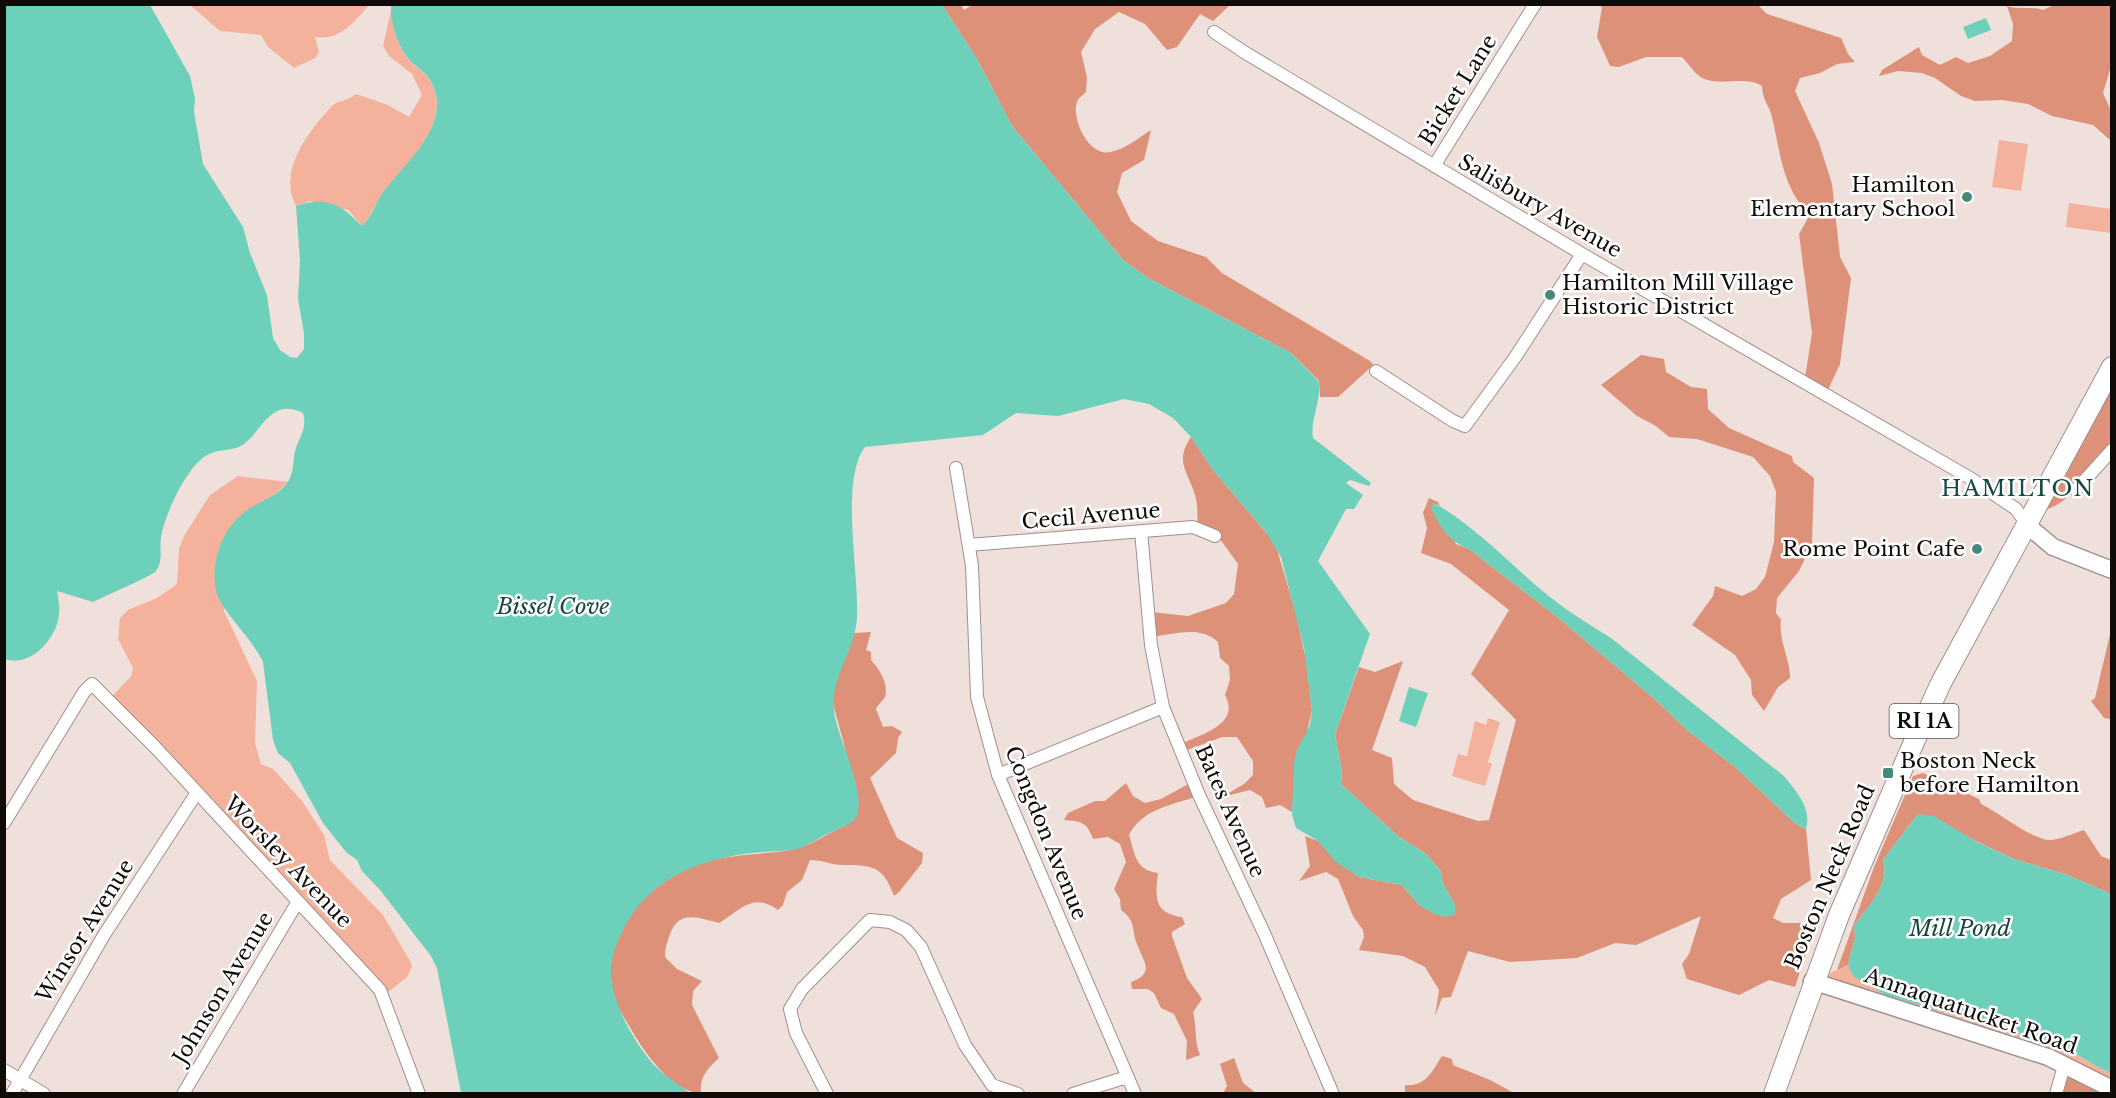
<svg xmlns="http://www.w3.org/2000/svg" width="2116" height="1098" font-family="'Libre Baskerville',serif">
<style>
.green{fill:#f4b29d}
.forest{fill:#dd9179}
.water{fill:#6dd0bb}
.lines{fill:none;stroke-linecap:round;stroke-linejoin:round}
.street-casing{stroke:#9f908c;stroke-width:14}
.secondary-casing{stroke:#9f908c;stroke-width:19}
.primary-casing{stroke:#9f908c;stroke-width:22}
.street{stroke:#fff;stroke-width:12}
.secondary{stroke:#fff;stroke-width:16}
.primary{stroke:#fff;stroke-width:20}
.poi-dot{fill:#46897a;stroke:#fff;stroke-width:2}
.labels{text-anchor:middle;dominant-baseline:central;stroke-width:5;stroke-linejoin:round;paint-order:stroke}
.shield{fill:#fff;stroke:#585453;stroke-width:1.5}
.shield-label{font-size:20px;font-weight:bold;fill:#100b09}
.street-label{font-size:21px;fill:#100b09;stroke:#fff}
.poi-label{font-size:21px;fill:#100b09;stroke:#fff;text-anchor:end}
.neighbourhood-label{font-size:22px;letter-spacing:1.5px;fill:#134b40;stroke:#fff}
.water-label{font-size:22px;font-style:italic;fill:#19463d;stroke:#fff}
</style>
<rect width="100%" height="100%" fill="#f0e0db"/>
<path class="green" d="M190,5H369C354,22 340,41 315,37L319,52L315,58L294,68L268,47L261,35L220,31Z
M391,10C393,26 397,45 407,58C416,69 430,74 434,89C448,130 406,163 384,191C375,203 372,216 362,226L348,210L310,201L296,206C277,172 309,130 332,106C338,100 349,101 356,94L388,105L409,117L422,95L412,74L389,56L383,46Z
M1999,140L2028,144L2021,191L1992,187Z
M2069,203L2111,209V233L2066,227Z
M238,476L288,482C259,511 211,532 216,579C217,590 218,596 225,605L224,611L257,681L255,743L261,764L273,769L302,801L324,835L330,860L383,915L410,961L412,967L407,977L387,993L108,701L131,676L133,668L118,639L120,618L128,610L157,598L177,584L179,549L184,536L210,495Z
M1488,718L1500,722L1488,762L1492,764L1485,786L1452,776L1458,754L1467,756L1475,721L1486,725Z
M1848,965L1853,976L2059,1045C2078,1054 2092,1065 2111,1073V1089L1823,981L1832,972Z"/>
<path class="forest" d="M974,4L1230,5L1213,21L1200,14L1177,47L1167,50L1145,24L1119,12L1095,29L1081,52L1087,77L1086,92C1083,95 1078,98 1077,102C1071,119 1089,157 1110,152C1126,149 1138,138 1151,130L1144,160L1122,173L1117,192L1131,221L1158,241L1206,257L1222,273L1370,361L1373,364L1370,368L1338,397H1320L1319,381L1291,353L1148,278L1123,260L1012,126L977,59L942,5H961L964,10Z
M1757,4L1767,14L1841,38L1848,54L1855,62L1837,64L1820,73L1800,78L1795,91L1819,143L1832,184L1840,257L1851,278L1840,364L1827,392L1805,378L1812,333L1799,234L1807,220V212C1782,185 1780,151 1772,117C1769,104 1763,102 1762,86C1744,75 1722,87 1702,78C1695,74 1688,63 1682,57H1646L1619,67L1610,66L1597,37L1602,7L1599,5Z
M2054,5H2111V66L2103,93L2111,111V141L2093,125L2052,116L2028,104L2002,100L1975,101L1961,96L1935,78L1922,73L1898,71L1879,76L1882,70L1919,47L1922,55L1940,65L1956,57L1968,63L1990,56L2012,41L2013,24L2007,6C2019,10 2031,6 2043,10Z
M1641,355L1664,359L1666,372L1691,387L1707,389L1708,409L1729,428L1792,456L1793,462L1814,478L1812,544L1799,571L1777,598L1776,613L1781,620C1778,640 1790,658 1790,678L1778,687L1764,711L1752,695L1751,680L1735,655L1692,625L1713,596L1715,586L1742,596L1756,589L1765,577L1774,542L1776,492L1770,476L1753,457L1697,439L1669,437L1656,426L1637,416L1601,385Z
M2111,366V452C2096,468 2065,508 2043,510Z
M1191,437L1213,470L1275,543L1295,610L1306,660L1312,710L1294,790L1292,812L1280,805L1266,808L1262,797L1250,790L1222,797L1244,784L1253,775V761L1237,737H1222L1182,752L1181,744C1202,734 1241,724 1225,695L1230,680L1229,666L1220,658L1218,642C1201,625 1174,634 1151,637L1152,612L1188,616L1226,603L1234,594L1238,564L1212,528H1199L1198,525C1197,516 1198,504 1195,495C1188,471 1174,462 1191,437Z
M1429,498L1438,502L1440,506L1433,503L1456,544L1469,549L1556,616L1657,701L1688,731L1735,767L1796,824L1806,829L1811,880L1781,899L1773,918L1783,923H1816L1795,987L1769,980L1739,995L1687,979L1682,964L1689,954L1701,916L1636,945L1615,943L1577,958L1510,962L1468,951L1451,997L1442,998L1435,1016L1439,990L1425,967L1403,956L1359,950L1364,937L1363,930L1353,916L1338,879L1326,872L1299,881L1310,866L1305,836L1318,841L1336,861L1359,877L1402,885L1420,906L1455,905L1443,883L1440,870L1425,853L1399,837L1341,784L1342,772L1335,734L1359,667L1375,672L1403,661L1372,750L1392,758L1394,784L1413,800L1478,821L1489,820L1516,720L1471,674L1509,610L1451,564L1421,553L1427,528L1423,513Z
M2111,630L2112,719H2111L2104,718L2091,701L2095,698Z
M871,632L866,650L871,652V660C879,669 889,683 885,697C883,701 878,704 876,709L883,727L892,726L902,732L898,738L896,753L870,778L897,838L923,853L922,863L899,892L894,896C883,866 873,865 843,865C832,865 822,860 810,860L802,880L787,892L783,905L778,910C753,892 742,909 719,923C699,918 679,909 670,934C667,942 665,948 665,957L677,969L702,981L693,991L692,1005L719,1058C708,1068 699,1077 701,1093C674,1093 648,1057 635,1036C626,1020 612,1001 610,982C604,926 656,877 705,862C735,853 766,855 795,849C813,845 829,832 845,826L848,759L832,700L838,673L854,633Z
M1923,773L1979,799L1981,804C2001,814 2027,836 2047,840C2057,841 2074,833 2084,830L2101,856L2111,860V894L2068,875L2014,859L1918,814L1883,860C1891,885 1867,907 1854,926L1855,938L1848,965L1837,970L1874,867L1913,776Z
M1192,782L1198,796C1172,805 1142,809 1129,835C1135,854 1135,870 1158,873C1155,898 1154,913 1182,917L1185,924L1172,932V936L1187,978L1202,999L1193,1012C1197,1027 1194,1041 1200,1055L1186,1060L1187,1041L1174,1014L1161,1008L1154,993L1148,989H1132L1131,982C1156,973 1143,961 1137,944C1131,929 1137,922 1121,910L1120,899L1114,889L1126,862L1120,844L1108,837L1093,839C1087,822 1081,821 1064,820L1068,813L1095,801H1105L1126,783L1133,796L1145,803L1161,799Z
M1442,1056L1452,1059L1453,1065L1490,1080L1514,1093H1405V1085C1426,1087 1432,1071 1442,1056Z
M1234,1058L1243,1083L1256,1093H1223L1227,1086L1220,1064Z
M2063,1067L2111,1093L2055,1094Z"/>
<path class="water" d="M5,4L150,5L190,76L195,99L194,112L203,164L243,227L250,253L267,295L273,338L280,350L290,357L297,358L304,349V334L298,299L300,260L296,206C328,195 341,205 362,226C373,216 375,202 384,191C407,161 455,122 430,80C424,70 413,66 407,57C397,44 390,21 391,5H942L977,59L1012,126L1123,260L1148,278L1291,353L1319,382C1321,403 1310,420 1313,438L1371,483L1369,486L1350,480L1346,483L1363,495L1354,509H1346L1318,561L1370,634L1335,734L1342,772L1341,784L1399,837L1425,853L1440,870L1443,883L1455,905L1456,914L1446,917L1434,914L1420,906L1402,885L1359,877L1336,862L1318,841L1296,828L1292,815L1294,763L1297,750L1310,725L1312,710L1304,648L1281,557L1265,531L1213,470L1191,437L1173,418L1149,404L1124,399L1058,416L1016,413L983,435L865,447C840,479 859,574 857,616C856,654 825,681 836,721C841,742 867,798 856,817C852,825 841,827 834,831C821,836 810,845 797,849C783,852 767,851 752,853C685,861 633,888 613,956C603,989 632,1041 655,1066C665,1076 679,1085 690,1093H461L437,968L431,956L380,890L362,871L357,860L346,852L323,823L290,763L278,753L273,740L263,662C254,641 222,611 217,594C209,562 222,527 249,509C263,500 277,496 287,483C295,473 292,459 296,448C301,434 307,428 303,413C271,397 262,431 244,444C233,452 216,448 204,457C185,471 165,514 161,537C159,550 164,562 155,572C153,575 101,598 93,602L57,591C58,598 60,606 59,614C57,639 30,668 5,659Z
M1986,18L1991,30L1968,39L1963,27Z
M1433,503C1463,517 1505,558 1531,581C1555,603 1583,621 1611,638L1785,777C1797,793 1812,808 1806,829L1796,824L1735,767L1688,731L1657,701L1556,616L1469,549C1448,541 1440,527 1431,508Z
M1409,687L1428,693L1416,727L1399,721Z
M1918,814L1934,816L1975,841L2014,859L2068,875L2111,894V1073C2092,1065 2078,1054 2059,1045L1886,995L1853,976L1848,965L1855,938L1854,926C1867,907 1891,885 1883,860Z"/>
<g class="lines">
<defs>
<path id="street" d="M1214,32L1244,52L1582,254L1970,478L2016,509L2028,526
M1434,166L1535,4
M1376,371L1453,421L1465,426L1516,356L1582,254
M956,468L972,566L977,697L998,775L1135,1094
M2076,490L2112,450
M1141,531L1151,645L1163,707L1199,795L1264,933L1333,1094
M969,545L1193,527L1215,536
M998,775L1163,707
M4,823L84,692L92,684L155,747L380,990L419,1094
M4,1070L44,1094
M12,1094L104,935L196,794
M183,1094L297,903
M827,1094L796,1033L790,1009L802,989L870,920L890,922L906,930L921,947L965,1045L992,1085L1018,1094
M1073,1094L1127,1077
M2056,1094L2064,1066"/>
<path id="secondary" d="M2028,526L2053,547L2112,570
M1812,981L2048,1057L2112,1089"/>
<path id="primary" d="M1774,1094L1839,915L1914,742L1941,683L2112,367"/>
</defs>
<use href="#street" class="street-casing"/>
<use href="#secondary" class="secondary-casing"/>
<use href="#primary" class="primary-casing"/>
<use href="#street" class="street"/>
<use href="#secondary" class="secondary"/>
<use href="#primary" class="primary"/>
</g>
<g class="poi-dot">
<circle cx="1967" cy="197" r="6"/>
<circle cx="1550" cy="295" r="6"/>
<circle cx="1977" cy="549" r="6"/>
<rect x="1882" y="767" width="12" height="12" rx="3"/>
</g>
<g class="labels">
<rect class="shield" x="1889.5" y="704" width="69" height="34" rx="4.5"/>
<g class="shield-label">
<text x="1924" y="721">RI 1A</text>
</g>
<g class="street-label">
<text transform="translate(1458 90) rotate(-58)">Bicket Lane</text>
<text transform="translate(1540 206) rotate(30)">Salisbury Avenue</text>
<text transform="translate(1091 516) rotate(-5)">Cecil Avenue</text>
<text transform="translate(1230 811) rotate(66)">Bates Avenue</text>
<text transform="translate(1046 833) rotate(68)">Congdon Avenue</text>
<text transform="translate(288 862) rotate(46)">Worsley Avenue</text>
<text transform="translate(1830 877) rotate(-67)">Boston Neck Road</text>
<text transform="translate(85 931) rotate(-58)">Winsor Avenue</text>
<text transform="translate(223 988) rotate(-59)">Johnson Avenue</text>
<text transform="translate(1971 1011) rotate(19)">Annaquatucket Road</text>
</g>
<g class="poi-label">
<text x="1955" y="185">Hamilton<tspan x="1955" dy="24">Elementary School</tspan></text>
<text x="1562" y="283" text-anchor="start">Hamilton Mill Village<tspan x="1562" dy="24">Historic District</tspan></text>
<text x="1965" y="549">Rome Point Cafe</text>
<text x="1900" y="761" text-anchor="start">Boston Neck<tspan x="1900" dy="24">before Hamilton</tspan></text>
</g>
<g class="neighbourhood-label">
<text x="2018" y="488">HAMILTON</text>
</g>
<g class="water-label">
<text x="553" y="606">Bissel Cove</text>
<text x="1960" y="928">Mill Pond</text>
</g>
</g>
<rect width="2116" height="1098" fill="none" stroke="#100b09" stroke-width="12"/>
</svg>
